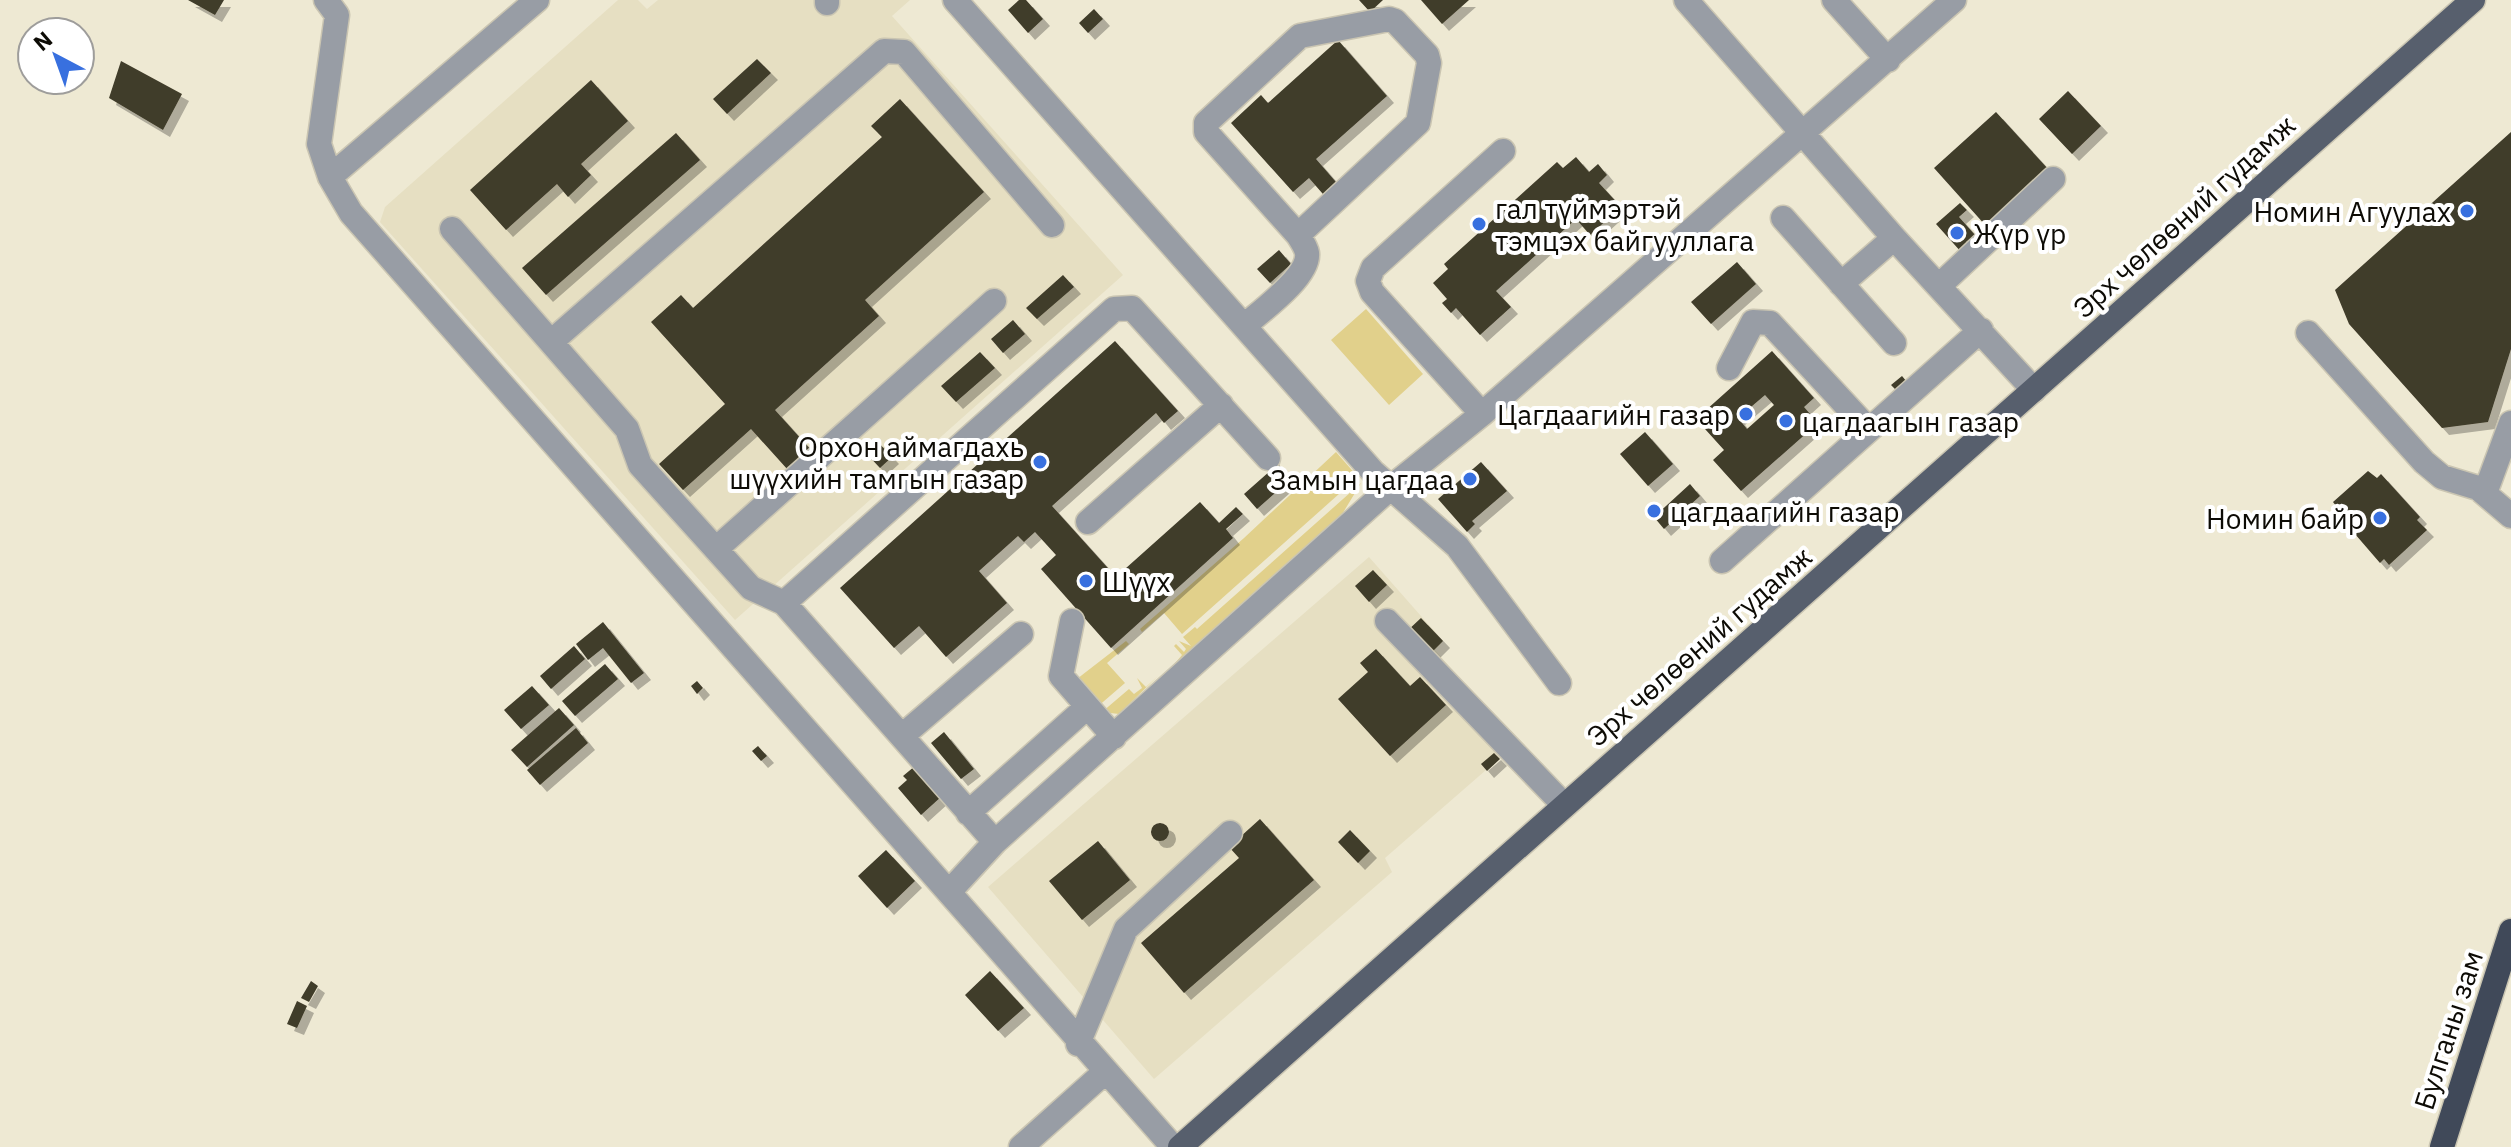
<svg xmlns="http://www.w3.org/2000/svg" width="2511" height="1147" font-family="'IBM Plex Sans',sans-serif">
<style>
.built{fill:#e6dfc2}
.green{fill:#e1d08b}
.building{fill:#403c2a;fill-rule:evenodd;filter:url(#shadow)}
.lines{fill:none;stroke-linecap:round;stroke-linejoin:round}
.minor-casing{stroke:#cac5b2;stroke-width:27}
.major-casing{stroke:#cac5b2;stroke-width:27}
.highway-casing{stroke:#cac5b2;stroke-width:27}
.minor{stroke:#989da5;stroke-width:24}
.major{stroke:#575f6d;stroke-width:24}
.highway{stroke:#404959;stroke-width:24}
.poi-dot{fill:#3870df;stroke:#fff;stroke-width:3}
.labels{text-anchor:middle;dominant-baseline:central;stroke-width:8;stroke-linejoin:round;paint-order:stroke}
.poi-label{font-size:28px;fill:#0d0b05;stroke:#fff;text-anchor:start}
.street-label{font-size:28px;fill:#0d0b05;stroke:#fff}
</style>
<defs>
<filter id="shadow"><feDropShadow dx="7" dy="7" stdDeviation="0" flood-color="#0004"/></filter>
</defs>
<rect width="100%" height="100%" fill="#eee9d3"/>
<path class="built" d="M618,0H638L647,9L658,0H910L892,16L1123,275L735,620L380,222L385,207Z
M1369,557L1443,641L1435,650L1517,743L1385,858L1392,872L1154,1079L988,887Z"/>
<path class="green" d="M1366,309L1423,374L1389,405L1331,340Z
M1336,452L1358,477L1182,634L1164,613L1142,632L1140,629L1244,538Z
M1361,483L1341,516L1171,668L1182,655L1174,646L1176,644L1184,652L1186,649L1179,641L1191,646L1183,637L1195,627L1197,629Z
M1126,641L1129,644L1107,663L1125,683L1096,708L1073,682Z
M1158,676L1119,714L1102,712L1129,689L1134,694L1142,688L1137,678L1146,687Z"/>
<path class="building" d="M188,0H224L215,15Z
M1019,0H1026L1043,19L1028,33L1008,10Z
M1359,0H1383L1370,12Z
M1421,0H1469L1442,24Z
M1094,9L1103,19L1088,33L1079,23Z
M1338,40L1387,96L1316,159L1342,189L1329,201L1309,178L1293,192L1231,123L1261,95L1268,103Z
M757,59L771,73L727,114L713,99Z
M121,61L182,94L163,130L109,98Z
M591,80L628,121L581,164L591,175L568,197L557,184L506,230L470,190Z
M2068,91L2101,126L2072,154L2039,119Z
M900,99L984,192L865,300L879,316L775,410L811,450L788,470L751,429L683,490L659,464L725,404L651,322L681,295L693,308L882,137L871,126Z
M1996,112L2049,170L1986,226L1934,168Z
M2511,132V349L2488,422L2442,428L2349,324L2335,290Z
M676,133L700,160L546,295L522,268Z
M1576,157L1589,172L1598,164L1607,175L1599,183L1621,207L1590,235L1576,219L1496,291L1511,307L1480,335L1456,308L1451,313L1442,303L1447,299L1433,283L1448,269L1444,264L1557,162L1563,168Z
M1960,203L1967,210L1959,217L1975,235L1966,242L1969,247L1962,253L1936,224Z
M1279,250L1291,264L1270,283L1257,269Z
M1737,262L1756,284L1711,324L1691,302Z
M1063,275L1074,287L1037,319L1026,308Z
M1013,320L1025,334L1003,353L991,339Z
M1115,341L1178,411L1164,423L1156,413L1052,506L1116,577L1200,502L1219,523L1236,507L1243,514L1226,529L1233,538L1111,648L1041,569L1056,555L1035,532L1024,542L1018,536L979,571L1007,603L946,657L919,626L894,648L840,588Z
M1772,351L1814,398L1804,407L1818,423L1741,491L1713,460L1724,450L1696,419ZM1765,395L1774,405L1747,429L1738,418Z
M980,352L995,368L956,402L941,386Z
M1902,376L1907,382L1897,391L1891,385Z
M1645,432L1673,464L1648,486L1620,454Z
M876,440L892,457L880,468L864,451Z
M1481,462L1507,491L1472,521L1475,524L1467,532L1438,499Z
M1278,464L1291,479L1257,509L1244,494Z
M2368,471L2377,478L2381,474L2420,517L2417,520L2427,530L2389,565L2384,559L2380,563L2336,512L2339,510L2333,502Z
M1690,484L1700,496L1664,529L1654,517Z
M1373,570L1387,585L1369,602L1355,586Z
M1421,618L1443,641L1428,656L1406,632Z
M603,622L644,673L631,683L603,648L588,660L576,644Z
M574,646L585,659L551,689L540,676Z
M1376,649L1410,686L1420,677L1446,705L1390,756L1338,699L1368,672L1360,663Z
M605,664L618,679L575,716L562,701Z
M697,681L703,688L697,694L691,686Z
M532,686L549,705L521,729L504,710Z
M559,708L574,725L527,767L511,750Z
M576,728L588,743L540,785L527,770Z
M944,732L974,769L961,779L931,743Z
M758,746L767,756L761,761L752,751Z
M1494,753L1500,759L1487,771L1481,764Z
M915,766L942,796L921,815L898,788L907,780L903,776Z
M1260,819L1314,880L1184,993L1141,943L1239,858L1229,847Z
M1151 832a9 9 0 1 1 18 0a9 9 0 1 1-18 0Z
M1350,830L1370,851L1358,863L1338,842Z
M1098,841L1130,880L1082,920L1049,881Z
M886,850L915,881L887,908L858,876Z
M990,971L1024,1008L998,1031L965,995Z
M311,981L318,986L309,1002L301,998Z
M297,1001L307,1006L297,1028L287,1024Z"/>
<g class="lines">
<defs>
<path id="minor" d="M326,0L337,15L319,144L330,177L351,213L1173,1147
M955,0L1373,472L1457,546L1559,683
M1686,0L1894,238L2034,390
M1834,0L1888,60
M827,3V0
M330,177L537,0
M1783,218L1894,343
M452,229L627,429L640,465L751,588L784,603L995,842
M1841,284L1894,238
M1940,285L2053,179
M1244,326C1260,312 1310,276 1307,253C1306,247 1301,240 1298,235L1206,132V123L1300,36L1389,19L1395,21L1427,55L1429,63L1418,123L1298,235
M2308,333L2424,462L2442,477L2478,488L2511,516
M551,342L884,51L904,52L1052,225
M1729,368L1753,322L1770,323L1868,429
M1482,414L1372,292L1368,281L1373,268L1503,151
M2485,493L2511,423
M1088,522L1221,405
M716,549L994,301
M1722,561L1981,330
M784,603L1114,309L1132,308L1268,458
M1072,621L1061,676L1114,737
M1387,621L1564,805
M902,736L1021,634
M968,813L1087,707
M949,892L995,842L1389,489L1482,414L1954,0
M1078,1044L1126,929L1230,833
M1021,1147L1105,1072"/>
<path id="major" d="M1180,1147L2473,0"/>
<path id="highway" d="M2442,1147L2511,931"/>
</defs>
<use href="#minor" class="minor-casing"/>
<use href="#major" class="major-casing"/>
<use href="#highway" class="highway-casing"/>
<use href="#minor" class="minor"/>
<use href="#major" class="major"/>
<use href="#highway" class="highway"/>
</g>
<g class="poi-dot">
<circle cx="2467" cy="211" r="8"/>
<circle cx="1479" cy="224" r="8"/>
<circle cx="1957" cy="233" r="8"/>
<circle cx="1746" cy="414" r="8"/>
<circle cx="1786" cy="421" r="8"/>
<circle cx="1040" cy="462" r="8"/>
<circle cx="1470" cy="479" r="8"/>
<circle cx="1654" cy="511" r="8"/>
<circle cx="2380" cy="518" r="8"/>
<circle cx="1086" cy="581" r="8"/>
</g>
<g class="labels">
<g class="poi-label">
<text x="1495" y="208">гал түймэртэй<tspan x="1495" dy="32">тэмцэх байгууллага</tspan></text>
<text x="2451" y="211" text-anchor="end">Номин Агуулах</text>
<text x="1973" y="233">Жүр үр</text>
<text x="1730" y="414" text-anchor="end">Цагдаагийн газар</text>
<text x="1802" y="421">цагдаагын газар</text>
<text x="1024" y="446" text-anchor="end">Орхон аймагдахь<tspan x="1024" dy="32">шүүхийн тамгын газар</tspan></text>
<text x="1454" y="479" text-anchor="end">Замын цагдаа</text>
<text x="1670" y="511">цагдаагийн газар</text>
<text x="2364" y="518" text-anchor="end">Номин байр</text>
<text x="1102" y="581">Шүүх</text>
</g>
<g class="street-label">
<text transform="translate(2184 216) rotate(-42)">Эрх чөлөөний гудамж</text>
<text transform="translate(1699 646) rotate(-41)">Эрх чөлөөний гудамж</text>
<text transform="translate(2448 1030) rotate(-72)">Булганы зам</text>
</g>
</g>
<g transform="translate(56 56) rotate(319)"><circle r="38" fill="#ffffff" stroke="#9e9d9b" stroke-width="2"/>
<path d="M0-6L14 30L0 20L-14 30Z" fill="#3870df"/>
<text y="-12" font-size="22" font-weight="bold" text-anchor="middle" fill="#0d0b05">N</text>
</g>
</svg>
